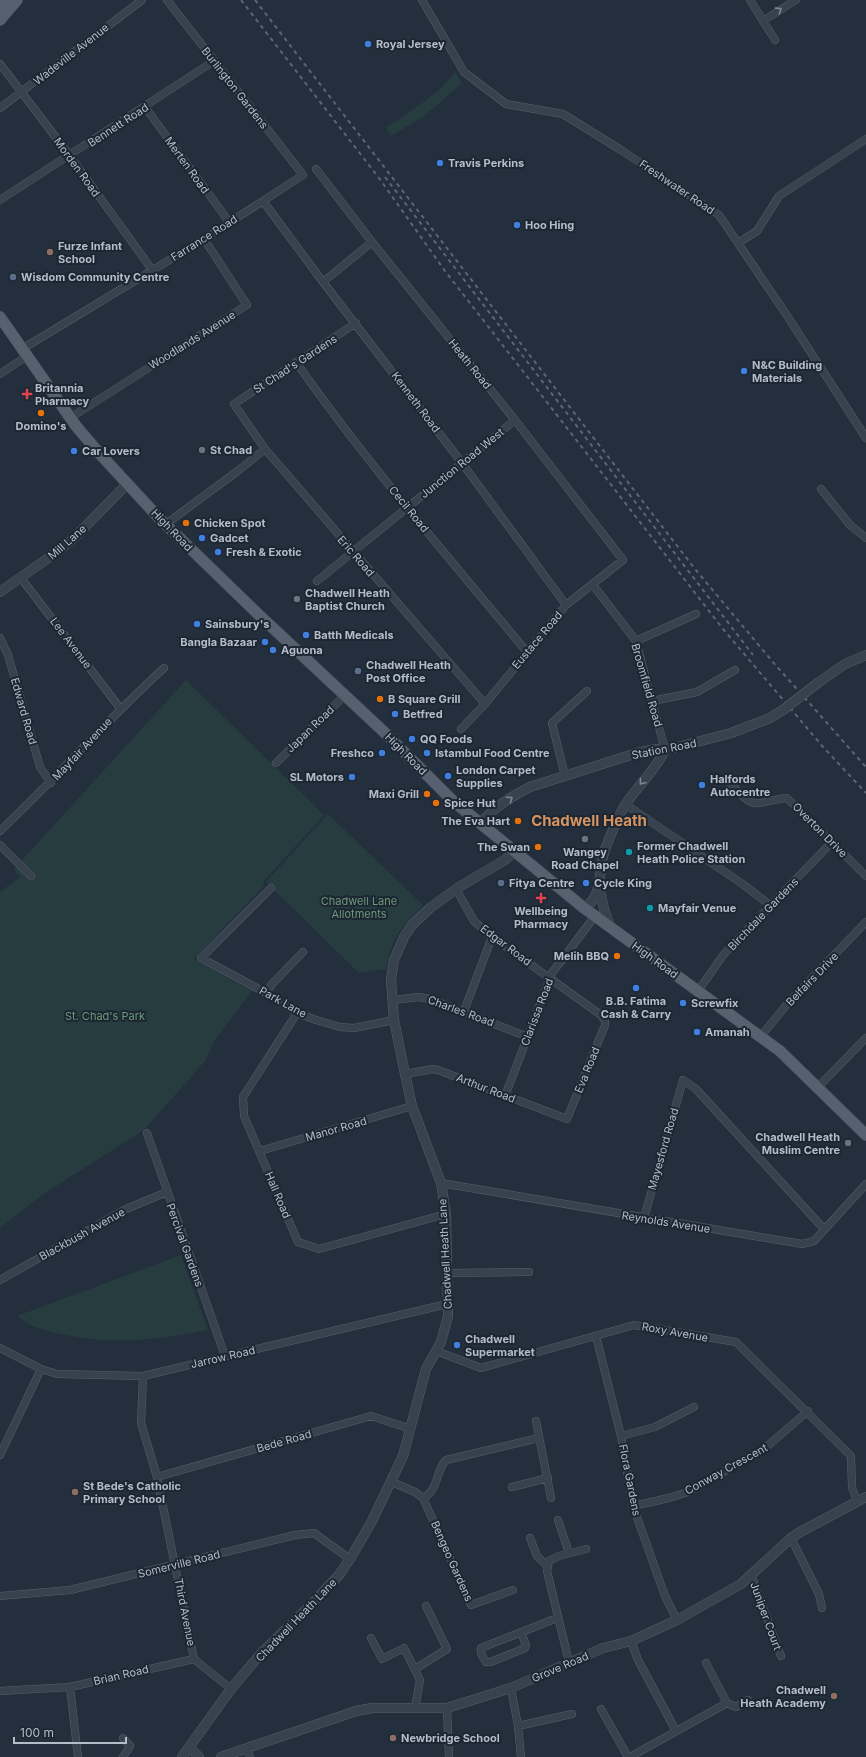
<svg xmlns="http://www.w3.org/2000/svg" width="866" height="1757" font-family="Inter,sans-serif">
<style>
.green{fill:#263c3f}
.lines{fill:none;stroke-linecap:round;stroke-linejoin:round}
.minor-casing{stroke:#565f6c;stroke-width:8}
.tertiary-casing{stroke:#565f6c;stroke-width:10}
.primary-casing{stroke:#414a57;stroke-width:12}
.minor{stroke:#38414e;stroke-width:7}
.tertiary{stroke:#38414e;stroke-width:9}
.primary{stroke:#56606e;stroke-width:11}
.rail{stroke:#5a6575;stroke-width:2;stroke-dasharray:4 4;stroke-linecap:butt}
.tertiary-bridge-casing{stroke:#565f6c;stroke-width:10;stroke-linecap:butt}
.tertiary-bridge{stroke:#38414e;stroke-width:9}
.oneway{stroke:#7c8592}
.shop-dot{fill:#3f7fe0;stroke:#1d2633;stroke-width:1.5}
.education-dot{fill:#8d6e63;stroke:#1d2633;stroke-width:1.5}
.service-dot{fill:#5c6f8a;stroke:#1d2633;stroke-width:1.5}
.health-dot{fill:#e0444e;stroke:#1d2633;stroke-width:1.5}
.food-dot{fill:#e8710a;stroke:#1d2633;stroke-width:1.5}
.worship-dot{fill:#6b7280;stroke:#1d2633;stroke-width:1.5}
.culture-dot{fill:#0f9aa8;stroke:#1d2633;stroke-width:1.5}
.labels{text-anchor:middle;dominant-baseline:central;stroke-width:4;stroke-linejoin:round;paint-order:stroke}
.poi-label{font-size:11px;font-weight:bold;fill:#b4bcc9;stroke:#1d2633;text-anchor:start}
.street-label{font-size:11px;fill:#b4bcc9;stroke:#1d2633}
.park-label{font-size:11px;fill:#6b9a76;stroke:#1d2633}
.district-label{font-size:15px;font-weight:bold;fill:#d59563;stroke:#1d2633}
</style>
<rect width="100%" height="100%" fill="#242f3e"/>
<path class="green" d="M455,71L462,83L423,117L391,136L386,128C408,112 440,95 455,71Z
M186,680L324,815L264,881L263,887L194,959L252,991L213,1043L206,1060L144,1130L42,1195L0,1228V892L20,877L14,869Z
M328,814L423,905C401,928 392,937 386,969L359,973L266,882Z
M181,1255L208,1330C159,1340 113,1345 65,1335C48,1332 30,1327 17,1316Z"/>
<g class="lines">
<defs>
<path id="minor" d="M422,0L464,72L506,104L563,114L621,150L719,215L786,314L866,438
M750,0L775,40
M763,21L796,0
M0,64L70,156L153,271
M145,107L230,223
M0,108L142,0
M316,169L372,242L515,420L623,560L566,605L485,704L461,729
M0,200L214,61
M263,201L323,282L462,463L566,605
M738,243L757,231L779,196L866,139
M323,282L372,242
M356,323L234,404L265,449L485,704
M22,349L204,239L303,175L167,0
M296,362C367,463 448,557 527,652
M0,374L27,356
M70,418L247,305L204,239
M821,489L850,525L866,538
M166,524L239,470L265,449
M21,578L120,708
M317,581L515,420
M593,585L636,641L665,750
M0,638L8,655L40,767L51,783
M636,641L696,614
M652,701L697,692L735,670
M276,763L345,695
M565,776L552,723L587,691
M730,783C736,789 745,801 754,803C758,805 778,798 787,798L866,876
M625,804L744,885L771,906
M0,831C56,778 107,720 164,668
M0,845L31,876
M271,888L201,958L266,993L297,1013L316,1020L340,1027L354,1028L394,1020
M698,991L724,954L832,842
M266,993L272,984L303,952
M393,1000L419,997L430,999L528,1037
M464,1011L492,937
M297,1013L243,1097L244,1116L298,1242L319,1249L446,1214
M761,1036L788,1003L866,922
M405,1074L433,1069L438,1070L567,1119L605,1025V1021L601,1015L492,937L474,921L456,889
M818,1087L866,1038
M505,1096L552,973L595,916
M147,1133L225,1356
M260,1151L412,1106
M441,1183L802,1244L814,1241L866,1184
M644,1218L683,1080L696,1089L824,1229
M447,1273L529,1272
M0,1280L126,1209L167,1192
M596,1336L621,1436L633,1506L665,1596L677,1620
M0,1348L41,1369L57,1374L143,1376L447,1304
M436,1351L481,1368L634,1325L736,1342L851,1456L852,1487L857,1501
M143,1376L141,1423L157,1477L194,1659
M536,1421L551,1498
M621,1436L655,1427L694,1407
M0,1455L41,1369
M157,1477L371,1416L411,1429
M392,1482L415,1492L423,1498C439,1490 435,1472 446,1460L539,1438
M512,1487L548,1478
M423,1498L471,1605L513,1590
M633,1506L669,1498L688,1492L765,1448L808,1411
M558,1520L569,1553
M530,1538L537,1556L548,1567
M791,1538L819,1594L822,1608
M751,1575L781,1656
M0,1596L70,1590L295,1535L314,1533L350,1559
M521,1632L526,1645L525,1648L491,1662H486C483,1658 480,1654 481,1648L557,1618
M371,1638L382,1659L404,1648L420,1680L415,1708
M631,1641L638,1660L676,1731
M569,1662L547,1571L549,1561L559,1556L586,1549
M415,1669L447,1649L426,1606
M70,1687L78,1757
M511,1688L518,1726L521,1757
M0,1691L70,1687L194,1659L231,1689
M727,1703L736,1707L748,1700
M447,1708L449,1757
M601,1709L628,1757
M518,1726L572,1714
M123,1738L130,1746L123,1757
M246,1748L250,1757
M630,1757L727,1703L706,1663"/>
<path id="tertiary" d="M0,592L61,549L76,536L128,483
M819,682L845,664L866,655
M480,824C493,808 512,796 530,787L637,753L656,749L674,748L731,733L770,718L783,710
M599,886L604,909L610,927
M584,908C605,896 597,866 606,847C612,832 618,815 627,802C639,785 656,769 665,750
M189,1747L199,1757
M182,1757L231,1689L264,1650L313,1603L339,1575L350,1559L372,1521L403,1456L422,1384L426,1369L441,1342L448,1316L446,1214L441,1183L412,1106L405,1074L394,1020L391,980L394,960L404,937L412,925L430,908L459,887L505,860L513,852
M221,1757L356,1711L372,1708H447L511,1688L603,1648L631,1641L677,1620L741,1584L791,1538L802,1531L866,1497"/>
<path id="primary" d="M0,9L7,0
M0,20L17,0
M0,317L76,426L99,453L160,519L258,614L383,731L453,801L584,908L780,1051L866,1135"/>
</defs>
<use href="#minor" class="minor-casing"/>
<use href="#tertiary" class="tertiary-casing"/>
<use href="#primary" class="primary-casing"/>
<use href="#minor" class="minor"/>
<use href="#tertiary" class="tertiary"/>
<use href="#primary" class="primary"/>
<path class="rail" d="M241,0L379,178L445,271L487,325L723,629L824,748L866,793
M255,0L695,569L772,661L866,767
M385,177L753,655"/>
<defs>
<path id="tertiary-bridge" d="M783,710L819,682"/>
</defs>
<use href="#tertiary-bridge" class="tertiary-bridge-casing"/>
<use href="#tertiary-bridge" class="tertiary-bridge"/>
</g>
<defs><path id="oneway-chevron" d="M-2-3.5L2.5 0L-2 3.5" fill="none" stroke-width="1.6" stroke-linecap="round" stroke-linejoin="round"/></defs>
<g class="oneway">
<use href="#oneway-chevron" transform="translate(779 10) rotate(-33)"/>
<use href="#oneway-chevron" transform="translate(642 782) rotate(128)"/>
<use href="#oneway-chevron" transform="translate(510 799) rotate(-35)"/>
</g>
<g class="shop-dot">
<circle cx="368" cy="44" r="4"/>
<circle cx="440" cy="163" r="4"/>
<circle cx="517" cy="225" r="4"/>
<circle cx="744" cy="371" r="4"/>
<circle cx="74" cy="451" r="4"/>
<circle cx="202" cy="538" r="4"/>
<circle cx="218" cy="552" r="4"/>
<circle cx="197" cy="624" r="4"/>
<circle cx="306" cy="635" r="4"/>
<circle cx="265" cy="642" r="4"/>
<circle cx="273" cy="650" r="4"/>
<circle cx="395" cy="714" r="4"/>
<circle cx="412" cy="739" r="4"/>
<circle cx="382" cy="753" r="4"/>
<circle cx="427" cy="753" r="4"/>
<circle cx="448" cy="776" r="4"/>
<circle cx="352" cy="777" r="4"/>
<circle cx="702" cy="785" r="4"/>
<circle cx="586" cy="883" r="4"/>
<circle cx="636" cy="988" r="4"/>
<circle cx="683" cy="1003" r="4"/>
<circle cx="697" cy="1032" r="4"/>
<circle cx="457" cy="1345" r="4"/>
</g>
<g class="education-dot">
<circle cx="50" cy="252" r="4"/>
<circle cx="75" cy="1492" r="4"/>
<circle cx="834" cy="1696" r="4"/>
<circle cx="393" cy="1738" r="4"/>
</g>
<g class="service-dot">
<circle cx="13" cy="277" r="4"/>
<circle cx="358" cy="671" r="4"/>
<circle cx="501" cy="883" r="4"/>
</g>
<g class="health-dot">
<path d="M25 388h4v4h4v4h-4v4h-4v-4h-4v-4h4z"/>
<path d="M539 892h4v4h4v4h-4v4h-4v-4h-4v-4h4z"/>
</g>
<g class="food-dot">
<circle cx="41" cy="413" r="4"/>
<circle cx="186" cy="523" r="4"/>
<circle cx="380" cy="699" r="4"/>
<circle cx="427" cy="794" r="4"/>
<circle cx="436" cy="803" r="4"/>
<circle cx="518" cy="821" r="4"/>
<circle cx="538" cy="847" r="4"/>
<circle cx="617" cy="956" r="4"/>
</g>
<g class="worship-dot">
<circle cx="202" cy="450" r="4"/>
<circle cx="297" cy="599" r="4"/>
<circle cx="585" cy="839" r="4"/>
<circle cx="848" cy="1143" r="4"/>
</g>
<g class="culture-dot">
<circle cx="629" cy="852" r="4"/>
<circle cx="650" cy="908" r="4"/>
</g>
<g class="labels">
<g class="poi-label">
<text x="376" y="44">Royal Jersey</text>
<text x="448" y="163">Travis Perkins</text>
<text x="525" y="225">Hoo Hing</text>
<text x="58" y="246">Furze Infant<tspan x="58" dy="13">School</tspan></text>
<text x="21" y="277">Wisdom Community Centre</text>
<text x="752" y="365">N&amp;C Building<tspan x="752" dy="13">Materials</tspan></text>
<text x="35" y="388">Britannia<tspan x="35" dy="13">Pharmacy</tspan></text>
<text x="41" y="426" text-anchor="middle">Domino's</text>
<text x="210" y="450">St Chad</text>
<text x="82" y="451">Car Lovers</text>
<text x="194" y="523">Chicken Spot</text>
<text x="210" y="538">Gadcet</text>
<text x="226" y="552">Fresh &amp; Exotic</text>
<text x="305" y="593">Chadwell Heath<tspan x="305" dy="13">Baptist Church</tspan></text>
<text x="205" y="624">Sainsbury's</text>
<text x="314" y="635">Batth Medicals</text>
<text x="257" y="642" text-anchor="end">Bangla Bazaar</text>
<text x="281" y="650">Aguona</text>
<text x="366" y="665">Chadwell Heath<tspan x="366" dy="13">Post Office</tspan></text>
<text x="388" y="699">B Square Grill</text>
<text x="403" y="714">Betfred</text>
<text x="420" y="739">QQ Foods</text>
<text x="374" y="753" text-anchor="end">Freshco</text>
<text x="435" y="753">Istambul Food Centre</text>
<text x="456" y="770">London Carpet<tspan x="456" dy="13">Supplies</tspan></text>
<text x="344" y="777" text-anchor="end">SL Motors</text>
<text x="710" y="779">Halfords<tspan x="710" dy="13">Autocentre</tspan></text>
<text x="419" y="794" text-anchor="end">Maxi Grill</text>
<text x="444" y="803">Spice Hut</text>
<text x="510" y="821" text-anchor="end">The Eva Hart</text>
<text x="637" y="846">Former Chadwell<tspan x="637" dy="13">Heath Police Station</tspan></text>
<text x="530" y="847" text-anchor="end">The Swan</text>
<text x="585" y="852" text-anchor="middle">Wangey<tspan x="585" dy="13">Road Chapel</tspan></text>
<text x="509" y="883">Fitya Centre</text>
<text x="594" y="883">Cycle King</text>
<text x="658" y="908">Mayfair Venue</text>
<text x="541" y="911" text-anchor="middle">Wellbeing<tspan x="541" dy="13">Pharmacy</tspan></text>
<text x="609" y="956" text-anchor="end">Melih BBQ</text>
<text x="636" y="1001" text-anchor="middle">B.B. Fatima<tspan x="636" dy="13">Cash &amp; Carry</tspan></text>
<text x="691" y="1003">Screwfix</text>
<text x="705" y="1032">Amanah</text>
<text x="840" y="1137" text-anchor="end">Chadwell Heath<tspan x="840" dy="13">Muslim Centre</tspan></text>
<text x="465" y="1339">Chadwell<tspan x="465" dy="13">Supermarket</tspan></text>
<text x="83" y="1486">St Bede's Catholic<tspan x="83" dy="13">Primary School</tspan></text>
<text x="826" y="1690" text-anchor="end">Chadwell<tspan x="826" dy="13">Heath Academy</tspan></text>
<text x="401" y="1738">Newbridge School</text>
</g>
<g class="street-label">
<text transform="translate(71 54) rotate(-38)">Wadeville Avenue</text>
<text transform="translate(235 88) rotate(52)">Burlington Gardens</text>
<text transform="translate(118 125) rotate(-33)">Bennett Road</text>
<text transform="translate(187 165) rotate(54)">Merten Road</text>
<text transform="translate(77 167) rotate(54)">Morden Road</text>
<text transform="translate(677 187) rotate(34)">Freshwater Road</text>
<text transform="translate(204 238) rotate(-32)">Farrance Road</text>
<text transform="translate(192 340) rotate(-32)">Woodlands Avenue</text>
<text transform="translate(295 364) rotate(-33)">St Chad's Gardens</text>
<text transform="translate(470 364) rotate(51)">Heath Road</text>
<text transform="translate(416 402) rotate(53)">Kenneth Road</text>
<text transform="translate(462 463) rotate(-39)">Junction Road West</text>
<text transform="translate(409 509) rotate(51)">Cecil Road</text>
<text transform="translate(172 530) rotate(46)">High Road</text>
<text transform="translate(67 542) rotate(-41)">Mill Lane</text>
<text transform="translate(356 556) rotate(49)">Eric Road</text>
<text transform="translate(537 640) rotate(-50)">Eustace Road</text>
<text transform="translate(71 643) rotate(53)">Lee Avenue</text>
<text transform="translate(647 685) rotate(74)">Broomfield Road</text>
<text transform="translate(24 711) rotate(74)">Edward Road</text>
<text transform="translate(310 729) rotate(-44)">Japan Road</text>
<text transform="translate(82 749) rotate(-47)">Mayfair Avenue</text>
<text transform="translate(664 749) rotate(-11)">Station Road</text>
<text transform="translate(406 754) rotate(45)">High Road</text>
<text transform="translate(820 830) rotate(45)">Overton Drive</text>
<text transform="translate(763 914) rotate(-46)">Birchdale Gardens</text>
<text transform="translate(506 945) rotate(37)">Edgar Road</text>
<text transform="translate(655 960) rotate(36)">High Road</text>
<text transform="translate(812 979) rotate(-46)">Belfairs Drive</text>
<text transform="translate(283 1002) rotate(29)">Park Lane</text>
<text transform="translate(461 1011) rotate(20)">Charles Road</text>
<text transform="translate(537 1012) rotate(-69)">Clarissa Road</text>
<text transform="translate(587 1070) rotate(-68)">Eva Road</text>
<text transform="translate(486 1088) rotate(21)">Arthur Road</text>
<text transform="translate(336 1129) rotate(-16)">Manor Road</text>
<text transform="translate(663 1149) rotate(-74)">Mayesford Road</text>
<text transform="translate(278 1195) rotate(67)">Hall Road</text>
<text transform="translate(666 1222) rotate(9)">Reynolds Avenue</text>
<text transform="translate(82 1234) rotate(-29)">Blackbush Avenue</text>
<text transform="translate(185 1245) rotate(70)">Percival Gardens</text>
<text transform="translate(445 1254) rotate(-93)">Chadwell Heath Lane</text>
<text transform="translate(675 1332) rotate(10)">Roxy Avenue</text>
<text transform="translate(223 1357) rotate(-13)">Jarrow Road</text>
<text transform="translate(284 1441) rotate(-16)">Bede Road</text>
<text transform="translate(726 1469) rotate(-29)">Conway Crescent</text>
<text transform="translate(630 1480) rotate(79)">Flora Gardens</text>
<text transform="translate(452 1561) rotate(66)">Bengeo Gardens</text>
<text transform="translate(179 1564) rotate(-14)">Somerville Road</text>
<text transform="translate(185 1612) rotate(79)">Third Avenue</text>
<text transform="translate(766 1616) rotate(70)">Juniper Court</text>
<text transform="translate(296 1620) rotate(-46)">Chadwell Heath Lane</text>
<text transform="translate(560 1667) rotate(-23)">Grove Road</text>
<text transform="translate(121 1675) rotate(-13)">Brian Road</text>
</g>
<g class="park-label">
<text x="359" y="901">Chadwell Lane<tspan x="359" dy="13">Allotments</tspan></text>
<text x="105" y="1016">St. Chad's Park</text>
</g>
<g class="district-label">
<text x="589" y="820">Chadwell Heath</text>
</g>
</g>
<path d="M14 1737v6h112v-6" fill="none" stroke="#b4bcc9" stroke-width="2"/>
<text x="20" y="1737" font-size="12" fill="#b4bcc9" stroke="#1d2633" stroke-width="3" paint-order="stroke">100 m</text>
</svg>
